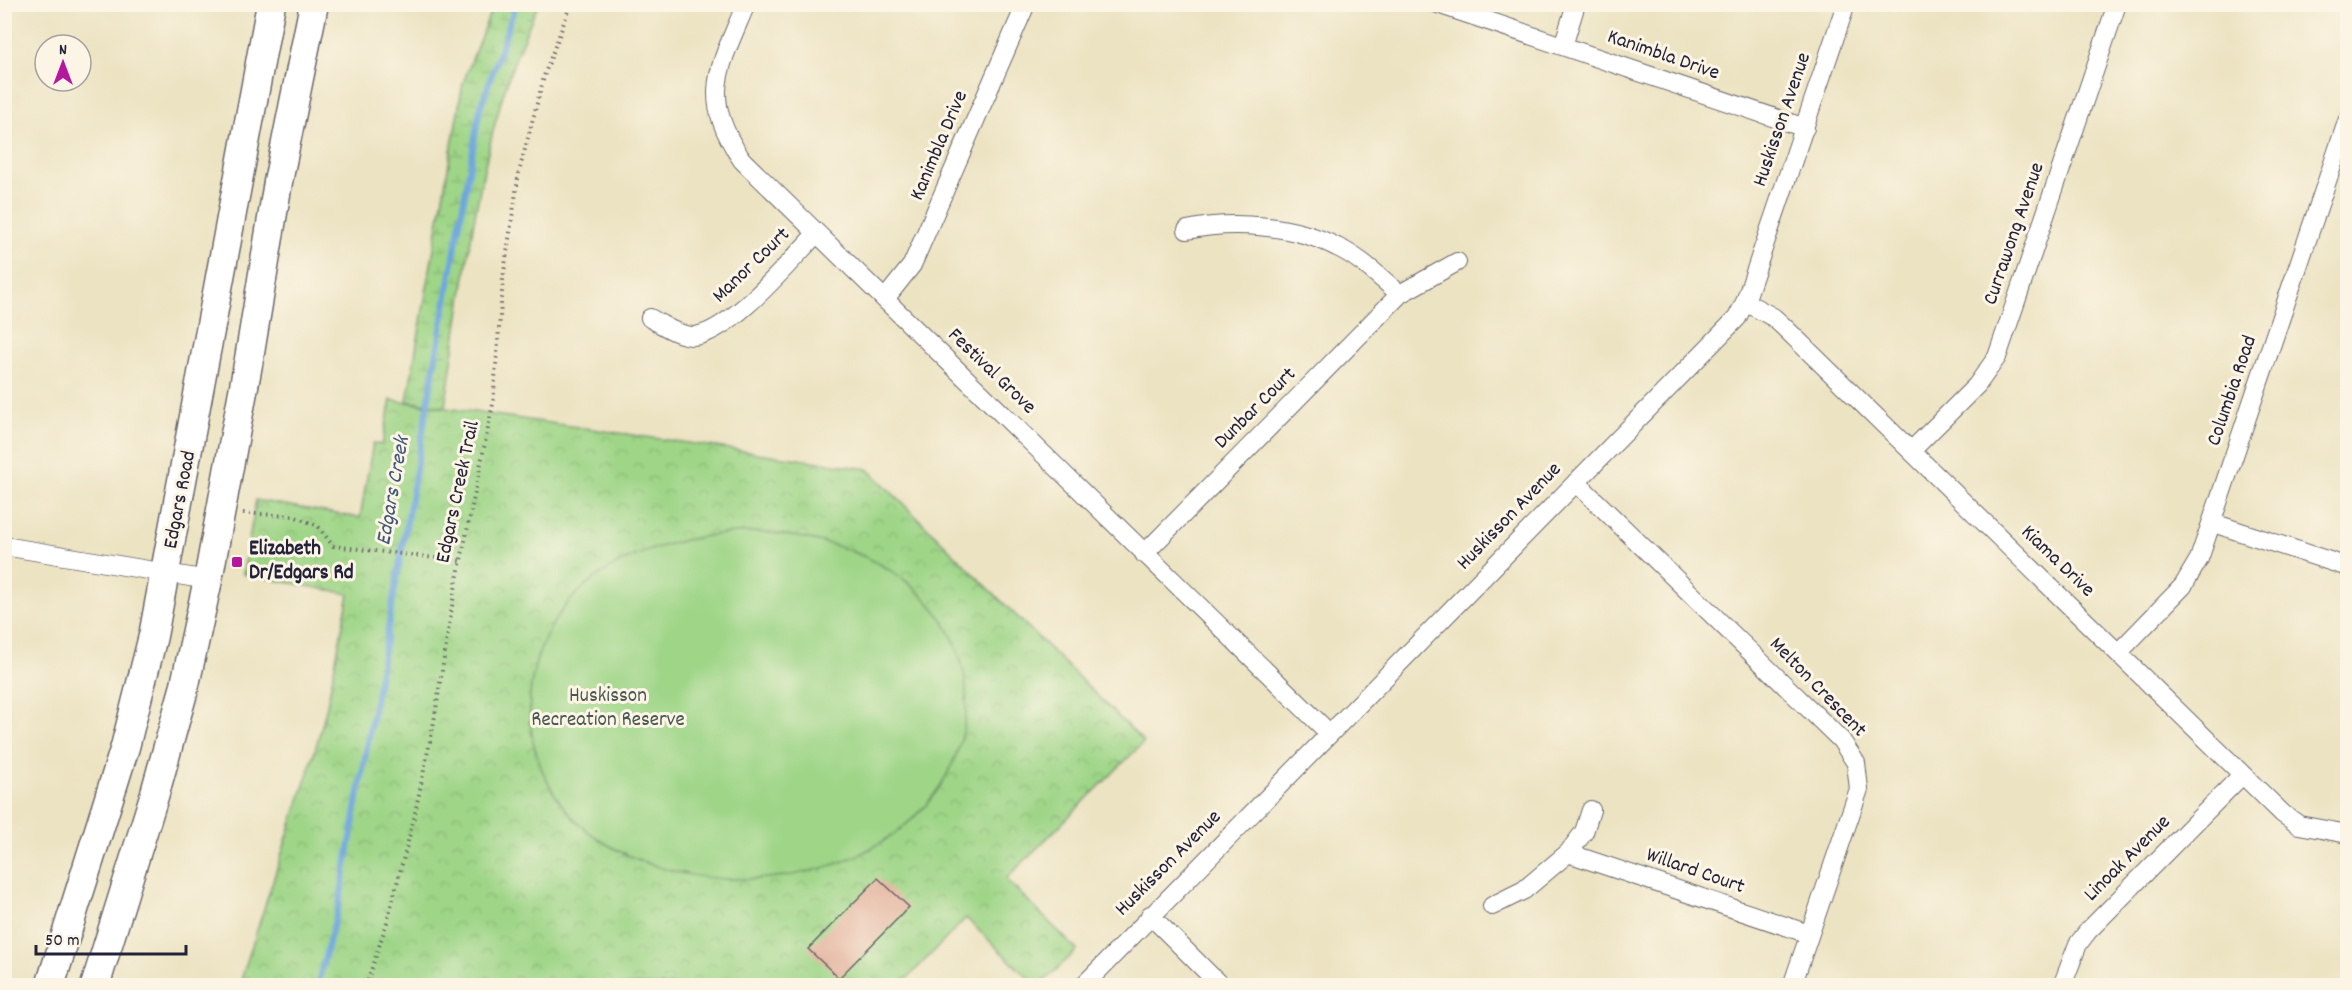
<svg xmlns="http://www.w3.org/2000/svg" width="2352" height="990" font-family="Dekko,sans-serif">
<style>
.wetland{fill:url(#wetland-marsh);stroke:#607c61;stroke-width:1.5}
.park{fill:url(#park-crowns);stroke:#607c61;stroke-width:1.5}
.garden{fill:#9ed587;stroke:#607c61;stroke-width:1.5}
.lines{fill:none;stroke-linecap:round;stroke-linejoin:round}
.stream{stroke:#6ea6dd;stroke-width:6}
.building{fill:#e1ae99}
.street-casing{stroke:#69666a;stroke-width:20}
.primary-casing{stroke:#69666a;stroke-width:31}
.path{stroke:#69666a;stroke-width:4;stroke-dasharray:1.5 4.5;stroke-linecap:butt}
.street{stroke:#fff;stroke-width:18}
.primary{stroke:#fff;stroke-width:28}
.poi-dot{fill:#b5179e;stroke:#fcf5e5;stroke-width:2}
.labels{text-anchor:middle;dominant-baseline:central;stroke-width:6;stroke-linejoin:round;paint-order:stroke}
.street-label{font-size:21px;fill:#22223b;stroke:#fcf5e5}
.poi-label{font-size:21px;font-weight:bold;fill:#22223b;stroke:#fcf5e5;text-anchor:start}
.park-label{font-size:21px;fill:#475852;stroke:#fcf5e5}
.water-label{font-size:22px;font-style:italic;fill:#40577c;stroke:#fcf5e5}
</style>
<defs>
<pattern id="wetland-marsh" width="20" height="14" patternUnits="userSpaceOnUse" patternTransform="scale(1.5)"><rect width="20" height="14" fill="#9ed587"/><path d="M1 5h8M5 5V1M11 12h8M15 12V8" fill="none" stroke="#88b775"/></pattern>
<pattern id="park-crowns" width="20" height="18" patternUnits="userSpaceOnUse" patternTransform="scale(1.5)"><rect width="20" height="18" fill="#9ed587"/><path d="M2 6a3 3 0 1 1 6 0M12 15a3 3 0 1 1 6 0" fill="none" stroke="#88b775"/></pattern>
</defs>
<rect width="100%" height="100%" fill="#fcf5e5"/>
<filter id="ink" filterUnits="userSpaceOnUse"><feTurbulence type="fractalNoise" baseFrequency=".0167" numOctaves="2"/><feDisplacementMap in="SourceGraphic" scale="12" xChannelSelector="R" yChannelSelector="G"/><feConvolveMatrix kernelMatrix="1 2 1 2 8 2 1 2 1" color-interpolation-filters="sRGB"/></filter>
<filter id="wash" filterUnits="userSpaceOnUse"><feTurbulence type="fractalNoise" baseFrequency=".008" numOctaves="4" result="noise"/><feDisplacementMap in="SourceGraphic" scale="24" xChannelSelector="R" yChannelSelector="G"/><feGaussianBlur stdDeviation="1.35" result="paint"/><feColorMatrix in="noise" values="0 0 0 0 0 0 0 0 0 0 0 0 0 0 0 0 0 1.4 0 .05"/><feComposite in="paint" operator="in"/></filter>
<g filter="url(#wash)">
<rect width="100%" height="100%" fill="#ece3c2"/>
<path class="wetland" d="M493,5H538C524,37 510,69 501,102C473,198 461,308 445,407L407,401L463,83Z"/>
<path class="park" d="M391,400L868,469L1144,742L1006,879L1077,950L1040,985H1035L966,918L901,985L239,986L314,754L326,710L349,594L243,574L256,500L360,518L373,443L382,445Z"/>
<path class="garden" d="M754,532C1063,548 1019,890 725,879C683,877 636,863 600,840C523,790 507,681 563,609C606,553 687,534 754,532Z"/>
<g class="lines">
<path class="stream" d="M317,986L339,905L480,109L516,4"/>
</g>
<g id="blocks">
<path class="building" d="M878,878L909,907L839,978L808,949Z"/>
</g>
</g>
<g filter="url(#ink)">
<use href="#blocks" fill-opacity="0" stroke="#69666a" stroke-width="1.5"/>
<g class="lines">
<defs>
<path id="street" d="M746,4C719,69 699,96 742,160L1329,733
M1438,4L1805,128
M1563,46L1576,4
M1187,230C1233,220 1294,225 1337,247C1361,258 1380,278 1400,294
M885,299L912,265L1026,4
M1745,302L1773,317L1784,327L2283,814L2299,825L2348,834
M650,318C663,325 677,335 692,336C728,336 791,260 817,233
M1911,451L1977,385L1997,357L2117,4
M1576,482L1841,740L1856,763L1859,789L1792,986
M2213,523L2348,567
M4,546L208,580
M1144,554L1400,294L1457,262
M2118,653L2183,586L2199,559L2348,119
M1568,853L1584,832L1591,810
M1492,906L1524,890L1568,853L1809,934
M1150,915L1221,986
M1083,986L1737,318L1745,302L1846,4
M2062,986L2078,944L2088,931L2242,775"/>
<path id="primary" d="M50,986L125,747L153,636L271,4
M95,986L155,793L184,689L208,580L249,359L278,182L314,4"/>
</defs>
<use href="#street" class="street-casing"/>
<use href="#primary" class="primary-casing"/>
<path class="path" d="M243,513L293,516L318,526L333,546L461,561
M366,986L387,922L414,818L434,722L454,594L493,404L503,279L519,172L545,73L571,4"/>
<use href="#street" class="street"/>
<use href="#primary" class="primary"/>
</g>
</g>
<rect class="poi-dot" x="231" y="556" width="12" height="12" rx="3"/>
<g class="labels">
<g class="street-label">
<text transform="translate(1663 56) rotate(19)">Kanimbla Drive</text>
<text transform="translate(1783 120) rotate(-71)">Huskisson Avenue</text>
<text transform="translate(940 146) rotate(-67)">Kanimbla Drive</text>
<text transform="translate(2015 234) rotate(-71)">Currawong Avenue</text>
<text transform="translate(752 266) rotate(-44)">Manor Court</text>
<text transform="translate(991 372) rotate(44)">Festival Grove</text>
<text transform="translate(2233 391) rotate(-71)">Columbia Road</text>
<text transform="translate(1256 409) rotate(-45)">Dunbar Court</text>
<text transform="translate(459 492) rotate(-78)">Edgars Creek Trail</text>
<text transform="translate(181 500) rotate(-79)">Edgars Road</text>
<text transform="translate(1510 517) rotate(-46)">Huskisson Avenue</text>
<text transform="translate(2057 562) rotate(44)">Kiama Drive</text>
<text transform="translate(1817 688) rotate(46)">Melton Crescent</text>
<text transform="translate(2128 859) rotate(-45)">Linoak Avenue</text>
<text transform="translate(1169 864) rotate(-45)">Huskisson Avenue</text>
<text transform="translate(1695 872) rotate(19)">Willard Court</text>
</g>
<g class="poi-label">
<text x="249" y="550">Elizabeth<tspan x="249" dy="24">Dr/Edgars Rd</tspan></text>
</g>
<g class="park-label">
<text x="608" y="697">Huskisson<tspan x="608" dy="24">Recreation Reserve</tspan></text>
</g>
<g class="water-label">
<text transform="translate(394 491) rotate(-80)">Edgars Creek</text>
</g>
</g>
<rect width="2352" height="990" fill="none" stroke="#fcf5e5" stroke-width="24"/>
<g transform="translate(63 63)"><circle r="28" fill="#fcf5e5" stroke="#a5a1a1" stroke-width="1.5"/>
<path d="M0-4.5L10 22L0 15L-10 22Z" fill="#b5179e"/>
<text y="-9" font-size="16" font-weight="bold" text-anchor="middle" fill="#22223b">N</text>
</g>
<path d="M36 945v9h150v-9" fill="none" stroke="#22223b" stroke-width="3"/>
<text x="45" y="945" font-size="18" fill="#22223b" stroke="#fcf5e5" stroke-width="4.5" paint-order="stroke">50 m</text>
</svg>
